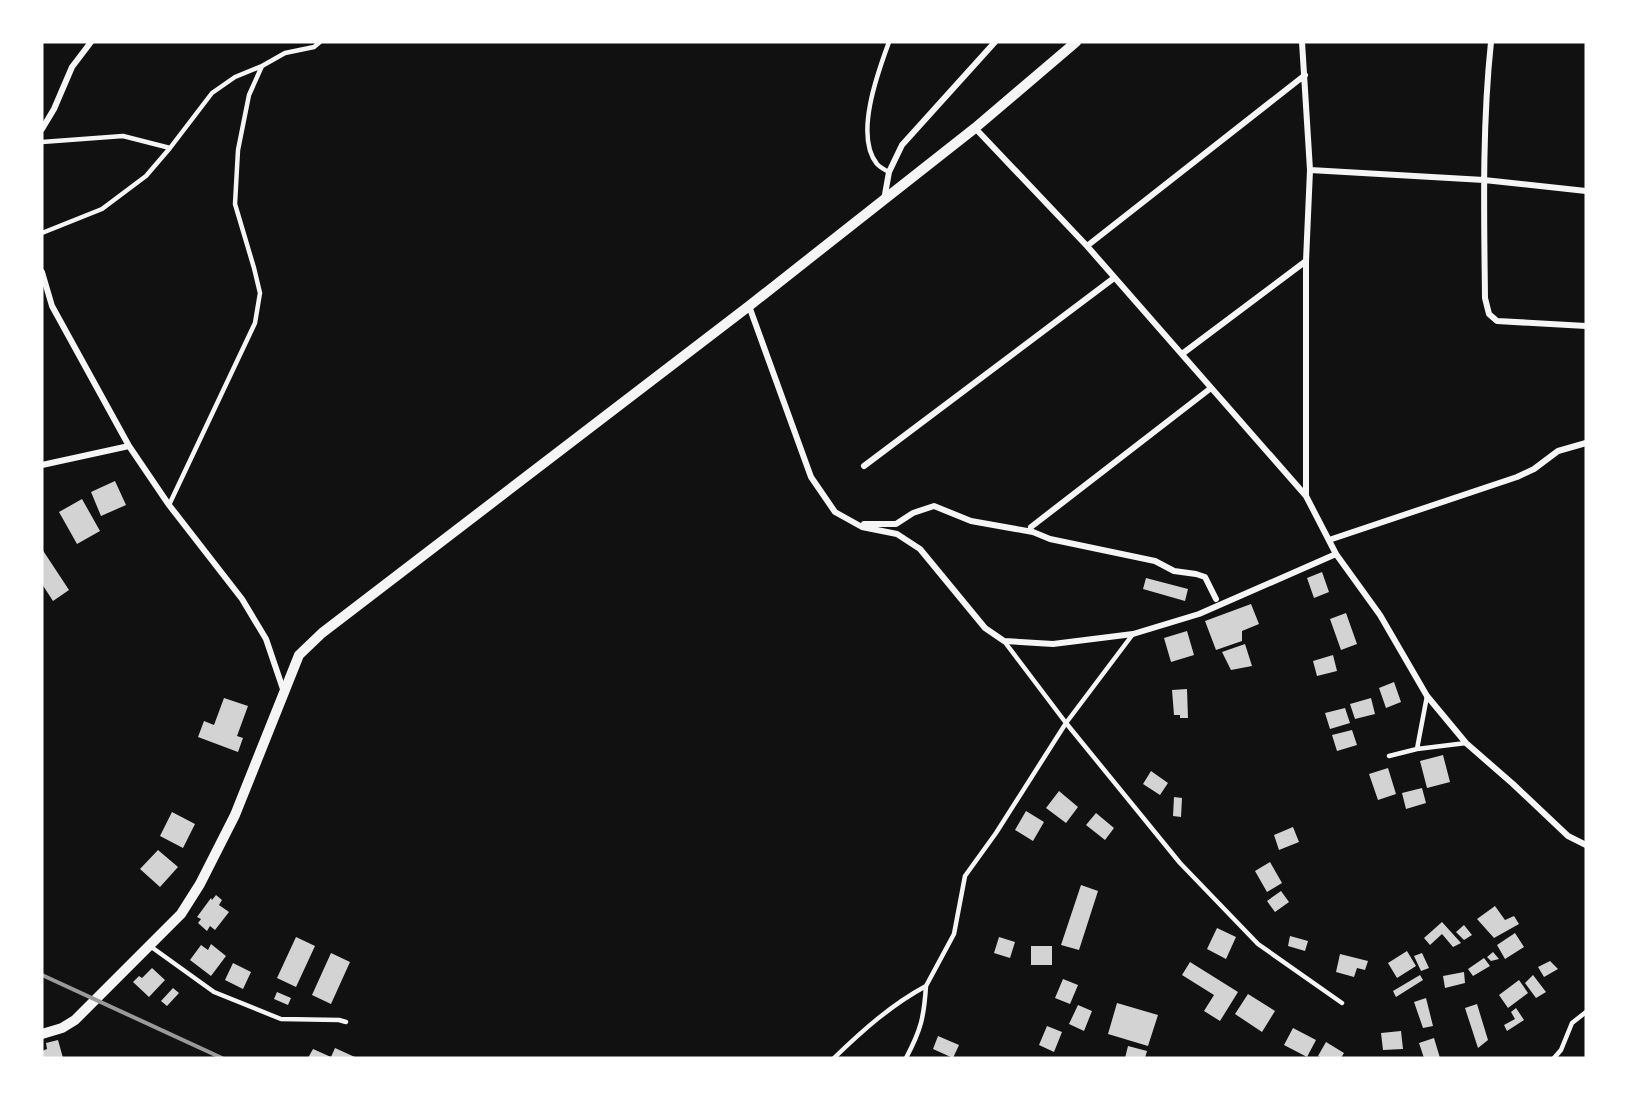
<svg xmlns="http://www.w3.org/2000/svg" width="1628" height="1100" font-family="Inter,sans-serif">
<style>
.building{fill:#d3d3d3}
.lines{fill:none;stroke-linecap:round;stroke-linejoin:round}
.service{stroke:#f5f5f5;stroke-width:4.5}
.minor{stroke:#f5f5f5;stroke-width:6}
.tertiary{stroke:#f5f5f5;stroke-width:10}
.rail{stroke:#9a9a9a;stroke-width:4}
</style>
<rect width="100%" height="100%" fill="#111"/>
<path class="building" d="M115,481L126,505L101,516L91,492Z
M82,499L100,531L77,544L59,512Z
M42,549L69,590L53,601L42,584Z
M1322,572L1329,592L1314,598L1307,578Z
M1146,578L1188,589L1185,601L1143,589Z
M1251,604L1259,624L1242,631V641L1216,650L1205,621Z
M1346,613L1357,644L1341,650L1330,619Z
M1187,631L1194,655L1171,662L1164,638Z
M1245,644L1252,666L1231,670L1222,652Z
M1333,655L1337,671L1317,676L1313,661Z
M1394,682L1401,702L1386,708L1379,688Z
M1187,689L1188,718H1180V715H1174L1172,690Z
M224,698L248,706L237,736L243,738L238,752L198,737L204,721L214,725Z
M1371,698L1375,714L1355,719L1350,704Z
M1345,708L1350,723L1330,729L1325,713Z
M1352,730L1357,745L1337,751L1332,735Z
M1443,755L1450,782L1427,788L1420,761Z
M1388,768L1396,794L1378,800L1369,774Z
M1151,771L1168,783L1160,795L1143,784Z
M1422,788L1426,803L1406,809L1402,793Z
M1059,791L1078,807L1066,823L1046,808Z
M1174,797L1182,798L1181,817L1173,816Z
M1026,811L1044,822L1033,841L1015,830Z
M172,812L195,824L183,848L160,836Z
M1096,813L1114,828L1105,840L1086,825Z
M1293,827L1299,842L1279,850L1274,835Z
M158,850L178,867L160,887L140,869Z
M1270,862L1282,883L1267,892L1255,871Z
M1081,885L1098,891L1079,950L1061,945Z
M1281,891L1289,902L1275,912L1267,901Z
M216,895L222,900L219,905L229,912L215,930L210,926L207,931L198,923L201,919L197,917L211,898L212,900Z
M1495,906L1505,920L1514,916L1519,924L1494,938L1477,919Z
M1442,922L1461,943L1453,947L1442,934L1430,945L1424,938Z
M1464,925L1472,935L1464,940L1456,932Z
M1217,928L1236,937L1226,959L1207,949Z
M1515,933L1524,947L1505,959L1497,945Z
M1290,936L1308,941L1305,951L1288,946Z
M296,937L315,946L296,987L277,978Z
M999,937L1015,942L1010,958L994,953Z
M211,944L226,956L211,976L190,960L201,945L208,950Z
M1031,946H1052V965H1031Z
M1407,951L1416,966L1397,978L1388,963Z
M1493,952L1499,959L1491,961L1487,957Z
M331,953L350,962L331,1004L312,995Z
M1422,953L1429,968L1421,971L1414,956Z
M1340,954L1368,961L1365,970L1357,968L1354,977L1336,972Z
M1484,958L1490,966L1473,976L1468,969Z
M1550,961L1558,969L1544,977L1538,967Z
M1190,962L1238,992L1220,1021L1204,1011L1214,995L1182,975Z
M233,963L251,972L243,989L225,980Z
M152,968L165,980L149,997L133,982L139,976L142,978Z
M1464,972L1465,983L1445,988L1443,976Z
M1420,975L1423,980L1396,997L1393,991Z
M1533,975L1546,992L1536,998L1525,983Z
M1063,979L1078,985L1070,1004L1055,998Z
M1519,980L1528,993L1508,1008L1499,995Z
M173,988L179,993L167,1006L161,1001Z
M277,992L291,998L288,1005L274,999Z
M1248,994L1275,1011L1262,1032L1235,1014Z
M1426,998L1433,1026L1423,1028L1414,1002Z
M1117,1003L1158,1015L1148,1046L1108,1034Z
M1477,1004L1488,1040L1478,1048L1465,1008Z
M1078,1005L1092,1011L1084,1031L1069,1024Z
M1516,1008L1524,1020L1507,1031L1504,1025L1515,1019L1511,1012Z
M1047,1026L1062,1032L1054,1052L1039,1045Z
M1293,1028L1316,1040L1307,1057L1284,1045Z
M1401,1031L1403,1049L1383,1050L1381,1033Z
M938,1036L959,1045L953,1058L933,1049Z
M1434,1038L1440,1058H1424L1419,1043Z
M58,1040L63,1058H42V1051L47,1049L46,1043Z
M1326,1042L1344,1053L1341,1058H1322L1318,1056Z
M1128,1046L1147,1051L1145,1058H1125Z
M335,1048L357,1058H308L313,1049L331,1057Z"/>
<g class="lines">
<path class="service" d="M42,142L123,136L170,148
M889,172C885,170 880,167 877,164C854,136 878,72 889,42
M42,233L102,209L146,176L170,148L212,93L235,77L262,66L285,53L314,47L320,42
M169,505L255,323L260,293L254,268L235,204L238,150L249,95L262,66
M1004,641L1066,723L1180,863L1258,944L1342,1003
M1417,749L1427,696
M1389,756L1417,749L1466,743
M150,946L214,992L281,1019L339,1020L346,1022
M926,986L954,934L965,876L996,833L1066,723L1133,634
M834,1058C863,1030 891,1005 926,986C924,1017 921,1030 906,1058
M1554,1058L1561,1050L1572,1023L1586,1012"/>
<path class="minor" d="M1302,42L1310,170L1306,261V496
M1491,42C1482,127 1484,213 1485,298L1489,314L1497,321L1586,326
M42,129L54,109L72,67L91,42
M1310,170L1484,180L1586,191
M884,200L889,172L902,145L995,42
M1087,246L1305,75
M42,272L52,306L129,446L169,505L242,599L266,639L284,692
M749,306L811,477L835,512L862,527L897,534L920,549L985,628L1004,641L1053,644L1133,634L1199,614L1336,554L1306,496L1087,246L975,128
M1182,354L1306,261
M42,465L129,446
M864,466L1114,278
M864,524H896L913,513L934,506L971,521L1033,532L1050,539L1155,561L1174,571L1196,574L1205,577L1216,599
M1031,527L1211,388
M1329,540L1517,477L1534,469L1558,451L1586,443
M1336,554L1380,615L1427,696L1466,743L1513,784L1568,836L1586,845"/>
<path class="tertiary" d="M42,1034L62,1028L75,1020L181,914L200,884L235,815L299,655L322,633L749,306L975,128L1076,42"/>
<path class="rail" d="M42,975L222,1058"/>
</g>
<rect width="1628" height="1100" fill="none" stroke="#ffffff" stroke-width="87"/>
</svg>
